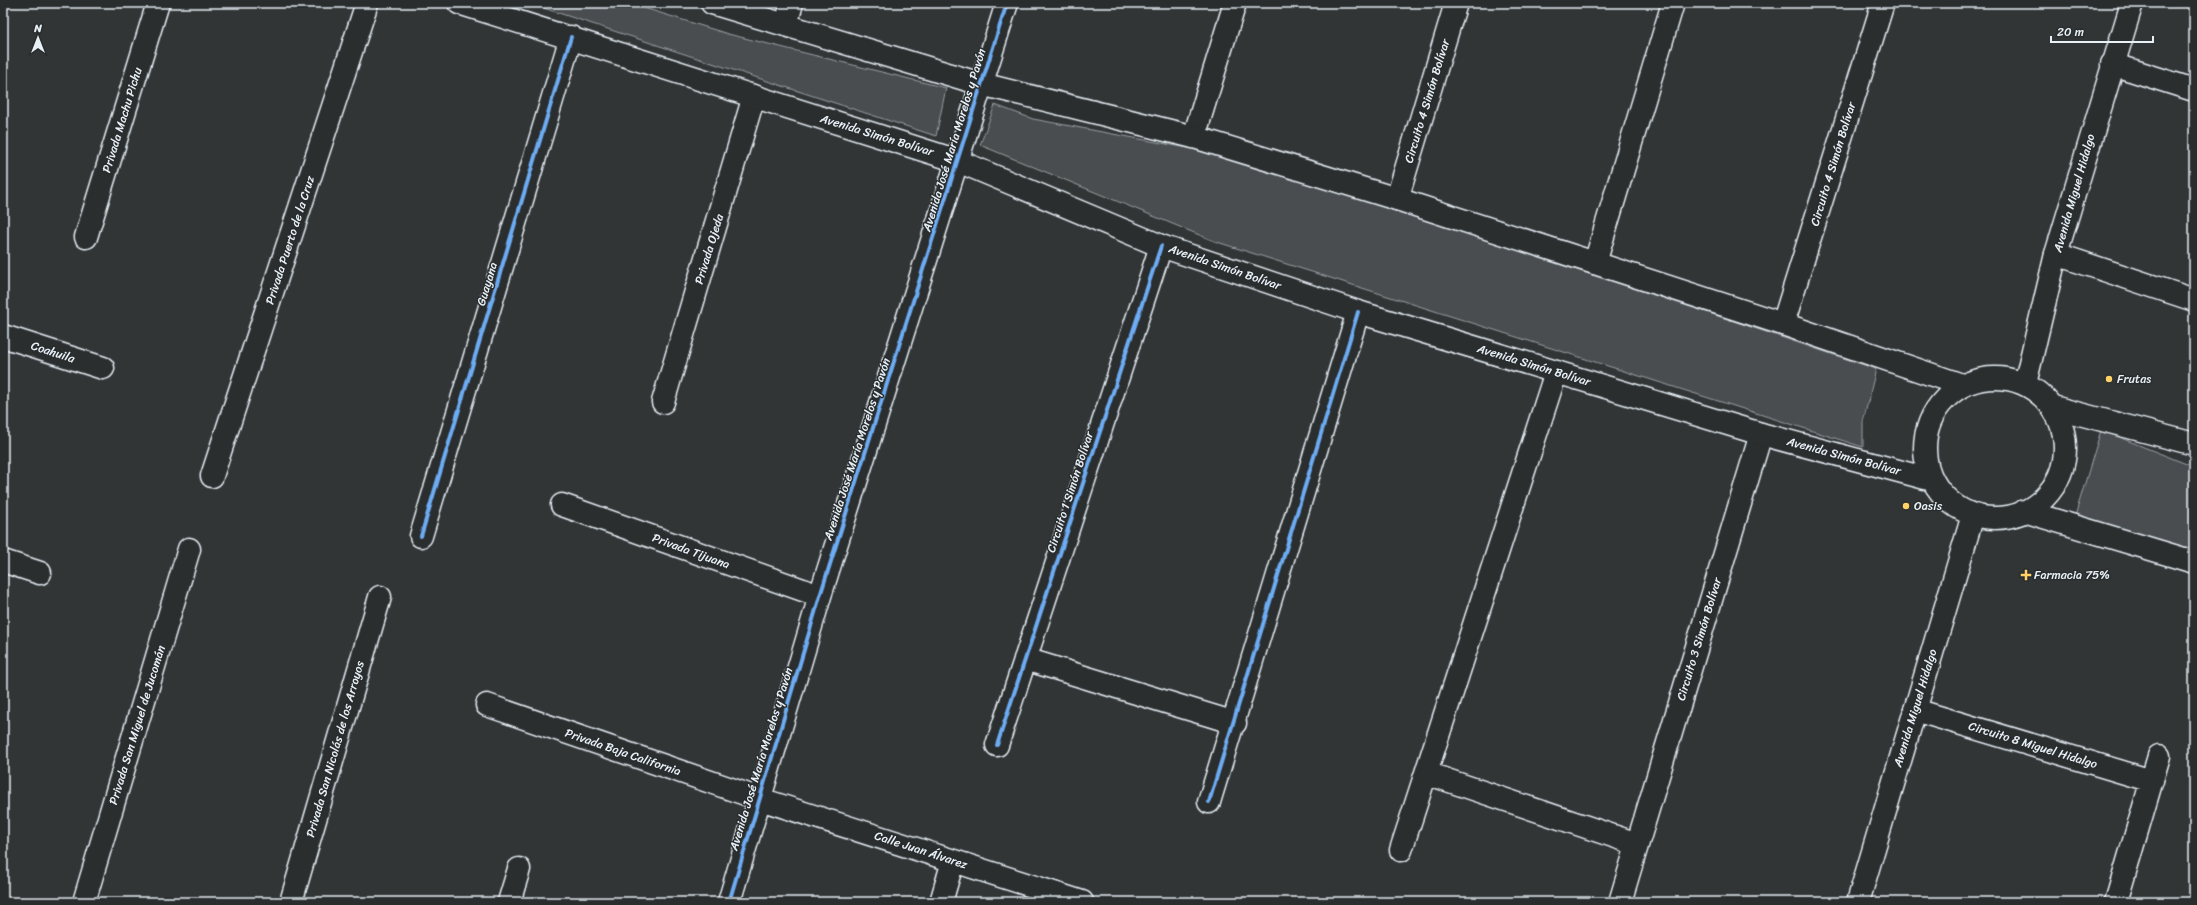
<svg xmlns="http://www.w3.org/2000/svg" width="2197" height="905" font-family="Sriracha,sans-serif">
<style>
.green{fill:#494d4f;stroke:#989fa4}
.lines{fill:none;stroke-linecap:round;stroke-linejoin:round}
.street-casing{stroke:#e8f1f8;stroke-width:25}
.secondary-casing{stroke:#e8f1f8;stroke-width:25}
.street{stroke:#2a2d2e;stroke-width:22}
.secondary{stroke:#2a2d2e;stroke-width:22}
.cycleway-casing{stroke:#2a2d2e;stroke-width:6}
.cycleway{stroke:#6dadf4;stroke-width:4}
.poi-dot{fill:#ffd166;stroke:#2a2d2e;stroke-width:1.5}
.labels{text-anchor:middle;dominant-baseline:central;stroke-width:3;stroke-linejoin:round;paint-order:stroke}
.street-label{font-size:12px;fill:#e8f1f8;stroke:#2a2d2e}
.poi-label{font-size:12px;fill:#e8f1f8;stroke:#2a2d2e;text-anchor:start}
</style>
<rect width="100%" height="100%" fill="#323536"/>
<filter id="ink" filterUnits="userSpaceOnUse"><feTurbulence type="fractalNoise" baseFrequency=".025" numOctaves="2"/><feDisplacementMap in="SourceGraphic" scale="8" xChannelSelector="R" yChannelSelector="G"/><feConvolveMatrix kernelMatrix="1 2 1 2 8 2 1 2 1" color-interpolation-filters="sRGB"/></filter>
<g filter="url(#ink)">
<path class="green" d="M528,3H628L728,34L946,88L936,136Z
M995,105L1033,119L1257,161L1876,369L1863,422V447L1214,241L980,145Z
M2101,430L2194,467V553L2075,516Z"/>
<g class="lines">
<defs>
<path id="street" d="M786,25L792,3
M2112,64L2194,90
M1194,137L1235,3
M1397,199L1456,3
M86,237L158,3
M2056,254L2194,300
M1595,263L1673,3
M1783,324L1883,3
M3,336L103,368
M663,402L754,96
M212,476L367,3
M562,505L820,596
M421,536L571,37
M3,561L40,573
M1025,659L1235,723
M487,705L760,799L1082,902
M1915,710L2152,781
M997,745L1161,246
M1426,773L1637,844
M1209,802L1358,312
M1401,850L1556,372
M84,902L189,549
M291,902L380,597
M509,902L519,869
M729,902L820,596L1007,3
M941,902L953,861
M1620,902L1761,434
M2116,902L2159,756"/>
<path id="secondary" d="M459,3L958,161L1161,246L1358,312L1761,434L1932,480
M712,3L981,84L1194,137L1397,199L1783,324L1962,385
M1925 448a70 70 0 1 1 140 0a70 70 0 1 1-140 0Z
M2025,384L2056,254L2132,3
M2053,407L2194,444
M2024,511L2194,562
M1858,902L1973,515"/>
</defs>
<use href="#street" class="street-casing"/>
<use href="#secondary" class="secondary-casing"/>
<use href="#street" class="street"/>
<use href="#secondary" class="secondary"/>
<defs>
<path id="cycleway" d="M421,536L571,37
M997,745L1161,246
M1209,802L1358,312
M729,902L820,596L1007,3"/>
</defs>
<use href="#cycleway" class="cycleway-casing"/>
<use href="#cycleway" class="cycleway"/>
</g>
</g>
<g class="poi-dot">
<circle cx="2109" cy="379" r="4"/>
<circle cx="1906" cy="506" r="4"/>
<path d="M2024 569h4v4h4v4h-4v4h-4v-4h-4v-4h4z"/>
</g>
<g class="labels">
<g class="street-label">
<text transform="translate(1427 101) rotate(-73)">Circuito 4 Simón Bolívar</text>
<text transform="translate(122 120) rotate(-73)">Privada Machu Pichu</text>
<text transform="translate(877 135) rotate(17)">Avenida Simón Bolívar</text>
<text transform="translate(954 140) rotate(-73)">Avenida José María Morelos y Pavón</text>
<text transform="translate(1833 164) rotate(-73)">Circuito 4 Simón Bolívar</text>
<text transform="translate(2074 193) rotate(-74)">Avenida Miguel Hidalgo</text>
<text transform="translate(290 240) rotate(-72)">Privada Puerto de la Cruz</text>
<text transform="translate(709 249) rotate(-73)">Privada Ojeda</text>
<text transform="translate(1225 267) rotate(19)">Avenida Simón Bolívar</text>
<text transform="translate(487 284) rotate(-73)">Guayana</text>
<text transform="translate(53 352) rotate(18)">Coahuila</text>
<text transform="translate(1534 365) rotate(17)">Avenida Simón Bolívar</text>
<text transform="translate(857 449) rotate(-72)">Avenida José María Morelos y Pavón</text>
<text transform="translate(1844 456) rotate(15)">Avenida Simón Bolívar</text>
<text transform="translate(1070 492) rotate(-72)">Circuito 1 Simón Bolívar</text>
<text transform="translate(691 551) rotate(20)">Privada Tijuana</text>
<text transform="translate(1699 639) rotate(-73)">Circuito 3 Simón Bolívar</text>
<text transform="translate(1915 708) rotate(-73)">Avenida Miguel Hidalgo</text>
<text transform="translate(137 725) rotate(-73)">Privada San Miguel de Jucomán</text>
<text transform="translate(2033 745) rotate(17)">Circuito 8 Miguel Hidalgo</text>
<text transform="translate(335 749) rotate(-74)">Privada San Nicolás de los Arroyos</text>
<text transform="translate(623 752) rotate(19)">Privada Baja California</text>
<text transform="translate(761 759) rotate(-73)">Avenida José María Morelos y Pavón</text>
<text transform="translate(921 850) rotate(18)">Calle Juan Álvarez</text>
</g>
<g class="poi-label">
<text x="2117" y="379">Frutas</text>
<text x="1914" y="506">Oasis</text>
<text x="2034" y="575">Farmacia 75%</text>
</g>
</g>
<rect width="2197" height="905" fill="none" stroke="#2a2d2e" stroke-width="16"/>
<rect x="8" y="8" width="2181" height="889" fill="none" stroke="#e8f1f8" stroke-width="1.5" filter="url(#ink)"/>
<g transform="translate(38 38)" stroke="#2a2d2e" stroke-width="3" paint-order="stroke">
<path d="M0-3L7 15L0 10L-7 15Z" fill="#e8f1f8"/>
<text y="-6" font-size="11" font-weight="bold" text-anchor="middle" fill="#e8f1f8">N</text>
</g>
<path d="M2051 36v6h102v-6" fill="none" stroke="#e8f1f8" stroke-width="2"/>
<text x="2057" y="36" font-size="12" fill="#e8f1f8" stroke="#2a2d2e" stroke-width="3" paint-order="stroke">20 m</text>
</svg>
